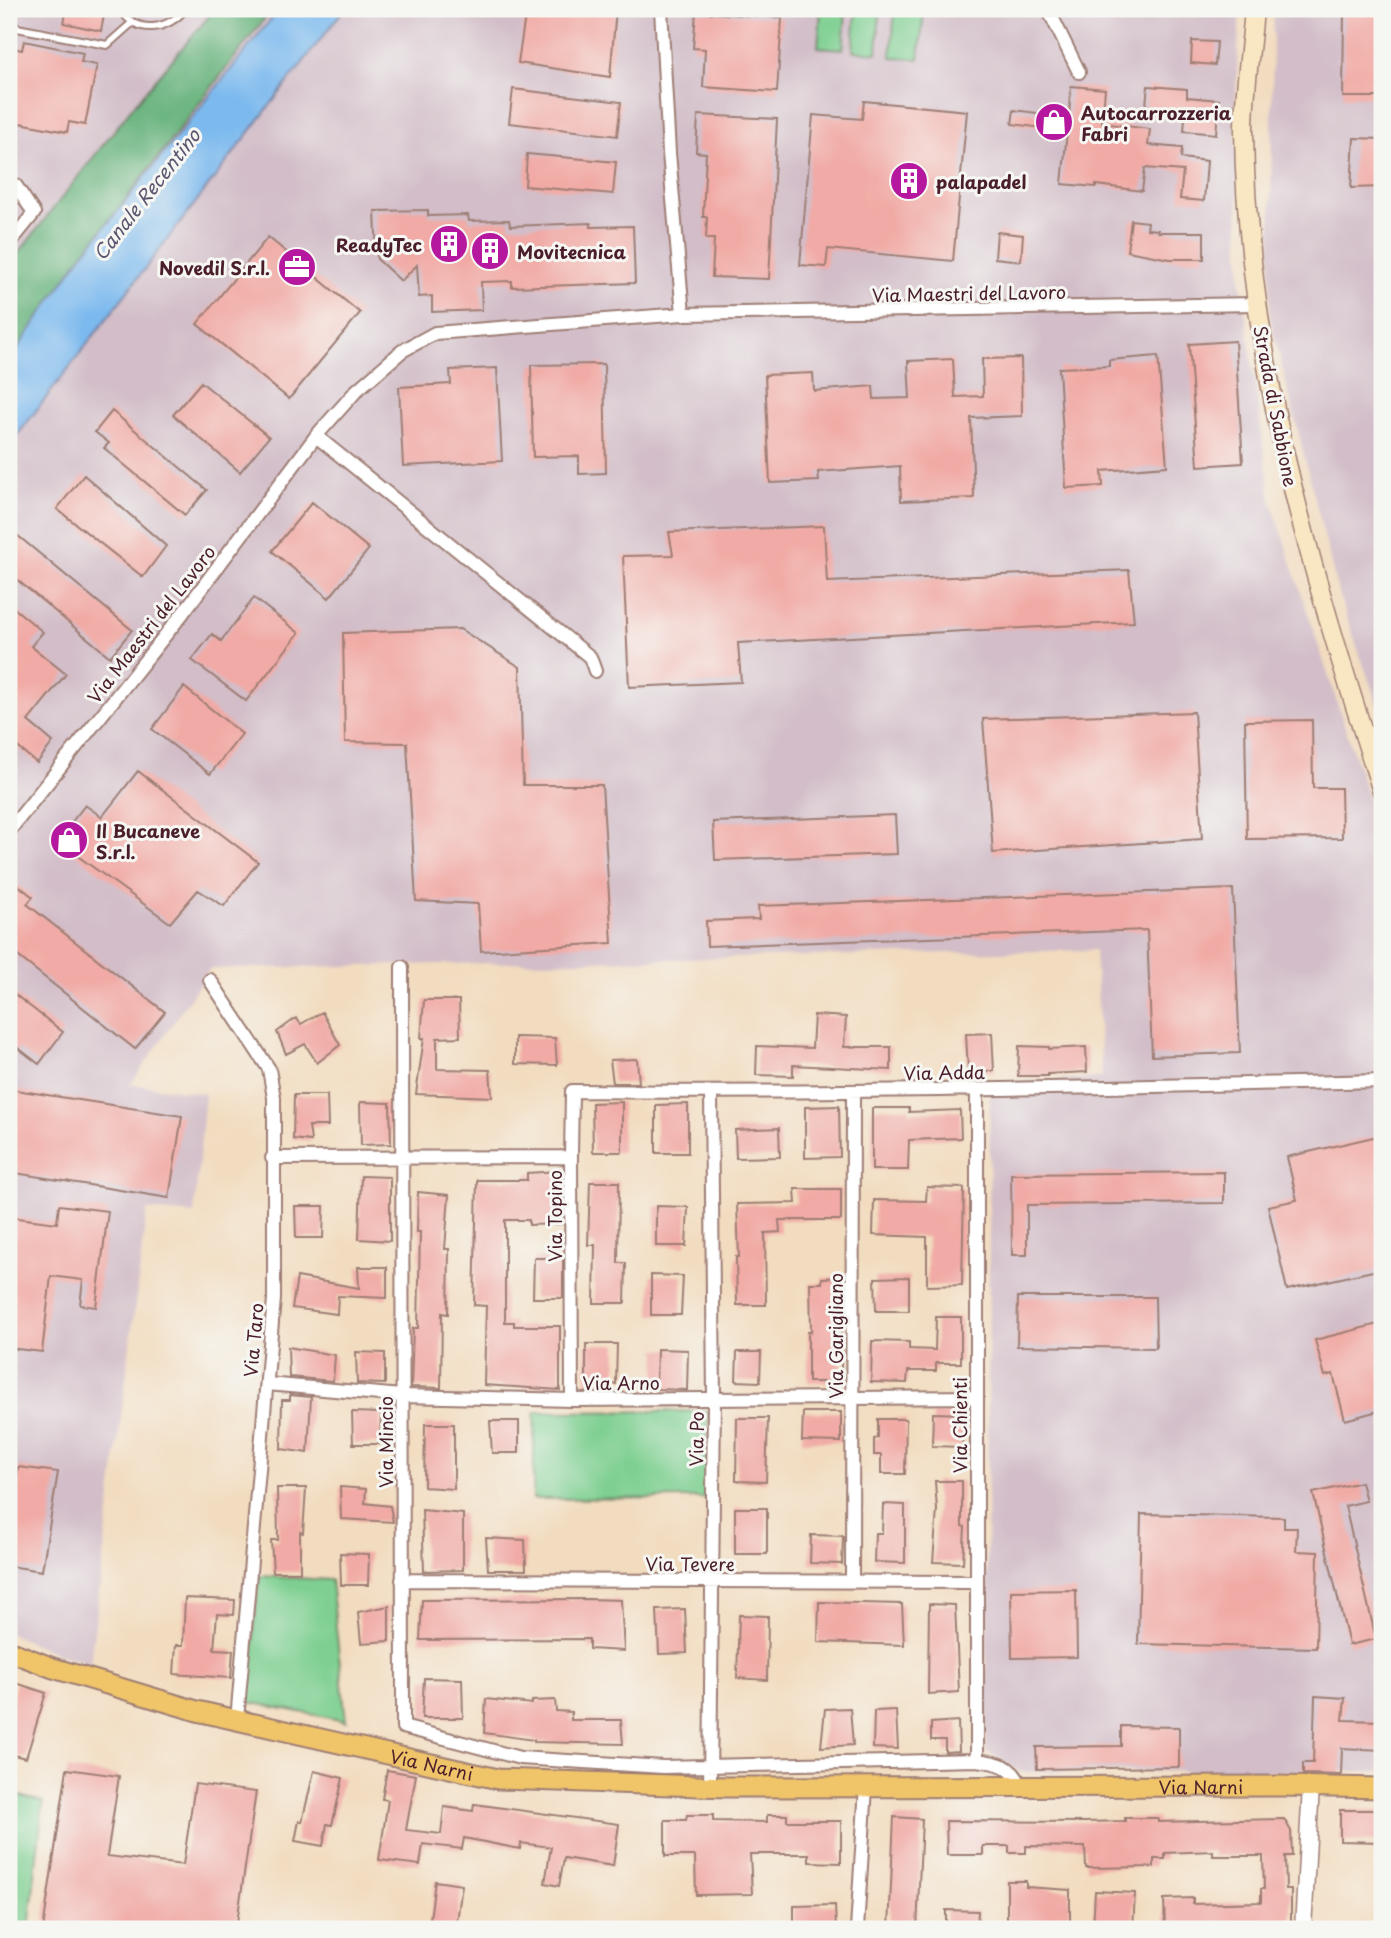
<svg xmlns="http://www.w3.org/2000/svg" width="1391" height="1938" font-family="'Playpen Sans',sans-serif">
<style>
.industrial{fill:#d2bdc8}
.green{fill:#7ecf91;stroke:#64775e;stroke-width:2}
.forest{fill:#66b27b;stroke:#586853;stroke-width:2}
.water{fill:#7bb9ee;stroke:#626c8c;stroke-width:2}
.building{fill:#f1aaa5}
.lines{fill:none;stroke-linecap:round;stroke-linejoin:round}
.service-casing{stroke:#9e7e75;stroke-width:10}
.minor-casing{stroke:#9e7e75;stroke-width:16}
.tertiary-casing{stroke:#9e7e75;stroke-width:19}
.secondary-casing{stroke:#9e7e75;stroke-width:21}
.primary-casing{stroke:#9e7e75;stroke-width:23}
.service{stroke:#fff;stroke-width:6}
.minor{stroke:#fff;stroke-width:12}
.tertiary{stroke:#fff;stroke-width:16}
.secondary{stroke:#f9e7c3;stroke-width:18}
.primary{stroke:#f0c469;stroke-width:19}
.labels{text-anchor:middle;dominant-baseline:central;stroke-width:6;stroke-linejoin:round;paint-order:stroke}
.poi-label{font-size:18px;font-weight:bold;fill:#4a1f2b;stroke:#f6f6f2;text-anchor:start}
.street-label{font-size:18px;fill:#4a1f2b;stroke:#f6f6f2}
.water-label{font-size:19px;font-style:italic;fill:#5b556f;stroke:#f6f6f2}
</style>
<rect width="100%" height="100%" fill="#f6f6f2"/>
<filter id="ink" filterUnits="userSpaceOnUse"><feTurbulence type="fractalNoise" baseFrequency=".0143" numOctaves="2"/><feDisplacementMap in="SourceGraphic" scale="14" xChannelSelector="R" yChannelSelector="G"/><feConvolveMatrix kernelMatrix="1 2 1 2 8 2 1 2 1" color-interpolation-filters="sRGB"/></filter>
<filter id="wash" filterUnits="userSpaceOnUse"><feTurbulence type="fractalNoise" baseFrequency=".00686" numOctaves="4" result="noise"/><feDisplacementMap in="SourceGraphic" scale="28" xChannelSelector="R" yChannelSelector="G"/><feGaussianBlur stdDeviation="1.57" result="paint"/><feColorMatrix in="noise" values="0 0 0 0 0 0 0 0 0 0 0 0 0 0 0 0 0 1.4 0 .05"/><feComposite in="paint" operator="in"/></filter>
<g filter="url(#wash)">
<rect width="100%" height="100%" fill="#f2dcbf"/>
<path class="industrial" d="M9,9H1240L1235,114L1241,282L1271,500L1382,840V1771L1020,1772L986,1751L990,1082L1102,1078L1095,950L210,969L131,1084L205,1094L194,1214L147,1210L90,1664L57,1654L9,1633Z
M1273,9H1382V717L1339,596L1270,318Z"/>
<path class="green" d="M821,9H846L843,49L818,47Z
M856,9H880L877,53L853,51Z
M895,9L924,11L919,59L891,57Z
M708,1411L706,1498L533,1499L535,1412Z
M259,1576L331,1580L346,1721L248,1702Z
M9,1793L43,1802L29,1929H9Z"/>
<path class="forest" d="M215,9H272L77,262L9,361V253L17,255L135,104Z"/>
<path class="water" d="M279,9H344L9,446V361L77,262Z"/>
<g id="blocks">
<path class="building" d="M67,9L105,10L101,31L64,23Z
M526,9H616L610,77L518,63Z
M1344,9H1382V97H1343Z
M696,12L782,18L777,92L703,87L705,49L693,48Z
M24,41L83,53L81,62L97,65L85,125L69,122L67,132L9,121V47L22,50Z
M1192,41L1217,42L1215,65L1191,63Z
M1071,86L1105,89L1102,123L1150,129L1148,145L1182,148L1181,158L1207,161L1204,201L1180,199L1183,171L1145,168L1142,191L1096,185V187L1062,184L1067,131L1012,124L1014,110L1069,117Z
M1148,86L1187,89V97L1219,100L1216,134L1184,131L1185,118L1145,114Z
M513,89L621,102L617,136L509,123Z
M864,101L967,111L953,261L828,249L826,267L800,265L813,115L862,119Z
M698,115L777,119L769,279L712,277L714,239H706L707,217H703L706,153L696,152Z
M1354,138L1382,139V187L1351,188Z
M527,154L616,162L613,194L525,186Z
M428,210V216L468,215L469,221L509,220L510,226L591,223V227L633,226L635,283L512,287V281L481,282L482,310L432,312V296L419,297L417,265L401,281L377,259L375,211Z
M1131,220L1148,222L1147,229L1158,230V232H1204V259H1170L1127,251Z
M997,232L1023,235L1021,261L995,258Z
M268,237L360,313L289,399L197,324Z
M1235,341L1243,463L1198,466L1189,344Z
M1158,356L1167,466L1102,471L1103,486L1066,488L1059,368L1109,366V360Z
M1021,358L1022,416L971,418L974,498L901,501L900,466L818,472L819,481L770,483L765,375L813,373L814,391L873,386L874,399L910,398L908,361L953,359L955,397L983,396L982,359Z
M604,364L606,473L579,474V456L533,457L531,365Z
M497,368L502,461L403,466L399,387L451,384L450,370Z
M201,382L269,437L240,472L173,415Z
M112,411L207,490L185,515L104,448L109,443L95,432Z
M84,475L166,546L143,577L57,509Z
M312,502L369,549L329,598L272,551Z
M824,526L827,582L1129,570L1134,622L738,643L741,682L629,687L623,556L673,555L669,532Z
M17,535L132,630L110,657L9,573V545Z
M254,598L299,633L246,701L192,660L212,634L221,641Z
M9,604L43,632L31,646L66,674L28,721L53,742L37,763L9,740Z
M460,629L520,667L523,785H602L612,943L481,951L478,904L416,901L407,743L345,742L343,633Z
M184,687L242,734L210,774L152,729Z
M1194,712L1202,839L993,853L983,719Z
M1312,720L1313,788H1341L1342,838L1247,839L1245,721Z
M138,771L258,862L224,906L198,890L170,923L57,841L85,805L102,817Z
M895,815L897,854L715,860L713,822Z
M9,878L33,897L27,904L165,1012L135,1049L9,949Z
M1233,889L1240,1053L1152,1056L1147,930L707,946L706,921L759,919L758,906Z
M9,990L63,1032L39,1064L18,1048L9,1060Z
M424,1000H459L460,1037L437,1038V1069L490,1070L492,1097L416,1094L424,1038H421Z
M322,1012L340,1045L317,1063L305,1044L286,1054L277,1032L296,1018L301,1024Z
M814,1015L846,1017L844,1047H891V1070L793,1065V1076L756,1075L757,1046L812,1048Z
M992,1033L994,1071H968L966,1034Z
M515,1037L555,1038L557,1065L515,1064Z
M1019,1046L1049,1047V1049L1086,1047L1087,1072L1048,1074V1076H1018Z
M637,1059L639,1083H613L610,1060Z
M9,1089L182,1116L169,1198L9,1172Z
M294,1095H327L328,1126H309L311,1141L293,1139Z
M360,1102L390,1103L391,1144L361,1145Z
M622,1102V1152H593L592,1103Z
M688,1104V1153H656V1105Z
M839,1106L840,1157L805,1158V1107Z
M872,1108H909V1112L960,1110L961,1138L909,1140L908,1170H872Z
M779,1128L780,1157L736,1158L735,1130Z
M1382,1135V1269L1287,1290L1268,1206L1297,1200L1287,1157Z
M559,1171L562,1224L529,1225V1220H505V1322H514V1326H560V1390L484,1385L486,1306L474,1305L477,1180H527V1173Z
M1224,1172V1203L1027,1205V1255H1012L1011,1174Z
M361,1176L390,1177V1241L359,1239Z
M590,1182H619L618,1263H626L625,1303H594L595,1245H588Z
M927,1187L964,1188L962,1285L927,1286V1237L873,1235L874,1200L926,1201Z
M795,1189H841V1220H779L780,1232L765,1233L766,1305H737L736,1257H739L737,1204L796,1203Z
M418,1192L449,1195L445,1249H449L448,1314L442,1313L441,1388L411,1387L413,1328H418L420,1232H417Z
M59,1205L108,1211L96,1307L80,1305L83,1280L51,1276L42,1352L9,1348V1217L57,1223Z
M295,1206H324L323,1238H296Z
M656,1206L688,1207L686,1246H656Z
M534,1258H563V1298H533Z
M358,1267H387V1298L338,1296L337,1314L292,1308L297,1277L359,1288Z
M651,1275L683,1276L681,1315H651Z
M843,1277L844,1299H837L838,1332H841V1382H808V1332H811L810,1283H822V1278Z
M909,1277V1311H876L875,1278Z
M1018,1297H1155L1156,1348L1017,1346Z
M936,1317H961V1363H936V1371H908L907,1383L871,1382L872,1341L909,1342V1349L935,1350Z
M1382,1323V1410L1345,1420L1333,1374L1325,1376L1315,1340Z
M586,1344H617L616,1384H586Z
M288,1347L335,1355L333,1381L289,1377Z
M657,1349L688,1350L687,1390L656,1389Z
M356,1352L385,1353V1384L357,1383Z
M737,1352H761L760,1382L736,1381Z
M290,1395L311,1397L308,1453L281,1449L282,1400H290Z
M352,1412L381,1413L380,1444H353Z
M803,1412H841V1442L802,1441Z
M933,1413L964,1414L962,1447L932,1446Z
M737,1418H768L766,1482L736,1481Z
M878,1419H906L905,1474H881V1455H874V1439L878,1438Z
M490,1421H519V1453H492Z
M425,1424H454V1489L424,1487Z
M18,1467L58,1472L42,1571L9,1566V1529Z
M935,1481H962V1526L965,1527L963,1563L933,1562L937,1510Z
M1361,1482L1366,1501L1345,1506L1376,1639L1349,1645L1313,1493Z
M340,1487L366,1489L365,1503L390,1506L393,1522L341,1519Z
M277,1488H306L303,1533L300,1532V1572H273L271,1540H278Z
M883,1504L905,1505V1563L874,1562L875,1533H882Z
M735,1508H767V1554H735Z
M422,1510L463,1514V1570L424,1571Z
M1141,1514L1284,1517V1528H1297L1296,1551L1318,1552L1316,1648L1138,1644Z
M811,1535L843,1536L842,1564L810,1563Z
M486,1538L525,1540L526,1570H488Z
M340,1553L369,1554L368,1585H341Z
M1076,1590L1077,1657L1012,1658L1011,1591Z
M185,1598L235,1600L234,1615L217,1614L214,1649L233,1650L231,1678L174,1674L176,1645H183Z
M589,1599L621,1600L624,1651L589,1649V1639L420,1640L422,1600Z
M819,1602L902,1604L904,1645L818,1642Z
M929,1604L955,1605L959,1692L928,1694Z
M389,1606V1641L361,1643L358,1612Z
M685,1609L687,1653L659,1654L657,1610Z
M739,1615L768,1616L767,1680L737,1678Z
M424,1678L462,1679L463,1718H422Z
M16,1683L46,1693L26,1758L9,1754V1706Z
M1315,1696L1345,1698L1343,1720L1382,1721V1750L1342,1748L1341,1775L1303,1774V1763H1313Z
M486,1699L532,1704V1701L555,1700L556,1711L571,1712V1720H621L623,1744L534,1742V1740L484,1733Z
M850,1708L853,1745L821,1747L825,1709Z
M896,1710L898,1749L873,1748L874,1711Z
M958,1721L959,1751L945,1752V1740H931V1723Z
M1121,1726L1179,1727V1767L1037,1769L1036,1747L1121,1746Z
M67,1769L119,1776L107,1856L183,1865L195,1784L256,1792L236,1929H43Z
M387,1770L416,1775L406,1830L441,1834L444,1807L473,1811L474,1804L619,1824L613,1866L564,1858L559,1886L545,1883L551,1847L521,1843L520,1849L464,1838L462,1849L423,1844L420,1865L379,1860L388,1800L382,1799Z
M314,1771L343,1778L332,1825L327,1824L323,1846L295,1841L299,1821L302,1822Z
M1340,1810H1382V1842L1340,1841Z
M687,1815H713V1821L767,1822V1815H787V1821H841V1863L809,1862V1854H750L752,1894L696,1895L695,1856H665V1820H686Z
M894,1817L922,1819L917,1929H889Z
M1125,1818H1158V1822L1284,1819L1291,1831L1292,1856H1285L1286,1889H1291V1926H1238V1929H1165L1164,1899L1193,1898V1904L1261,1902V1889H1264L1263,1856H1213V1851L1165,1853V1859H1154V1867L1086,1868L1085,1847L1026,1846V1853H1009V1846H983V1855H947L946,1821L1085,1822L1125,1821Z
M435,1881L462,1885L456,1929L429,1927Z
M1007,1881H1026V1887L1070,1890V1925H1066V1929H1007Z
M1095,1891L1135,1893L1133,1929H1093Z
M835,1905L836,1929H794V1906Z
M946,1910L978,1911L977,1929H946Z"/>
</g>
</g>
<g filter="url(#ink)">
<use href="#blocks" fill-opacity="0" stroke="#9e7e75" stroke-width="2"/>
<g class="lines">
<defs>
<path id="service" d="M121,9C136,36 169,30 185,9
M9,16L17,28L107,45L133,22"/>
<path id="minor" d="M661,9L669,153L683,314
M1048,9L1079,72
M9,185L16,186L34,213L9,244
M316,436L590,657L595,671
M9,831L183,613L316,436L357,390L402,351L435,333L683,314L1256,304
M402,967L403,1727L520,1758L663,1767L977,1760C999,1763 1012,1765 1021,1786
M210,980L269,1069L274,1098V1299L237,1720
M977,1090V1760
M571,1157L572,1091C842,1094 1112,1087 1382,1081
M272,1158L571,1157L572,1400
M267,1384L402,1396L572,1400L977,1397
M402,1580L977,1582
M852,1581L853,1091
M710,1787L714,1399L711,1093
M857,1929L866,1787"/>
<path id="tertiary" d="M1303,1929L1311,1786"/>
<path id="secondary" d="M1254,9C1251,49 1244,90 1244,130C1246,362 1312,573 1382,791"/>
<g id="primary">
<path id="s1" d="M9,1651L53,1668L197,1711L498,1779L727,1787L1281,1786L1382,1788"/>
</g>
</defs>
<use href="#service" class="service-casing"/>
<use href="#minor" class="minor-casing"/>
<use href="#tertiary" class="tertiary-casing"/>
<use href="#secondary" class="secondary-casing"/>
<use href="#primary" class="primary-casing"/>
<use href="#service" class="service"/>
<use href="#minor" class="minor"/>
<use href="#tertiary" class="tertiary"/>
<use href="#secondary" class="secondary"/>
<use href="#primary" class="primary"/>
</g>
</g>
<defs>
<symbol id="shop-disc" viewBox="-11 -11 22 22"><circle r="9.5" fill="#b5179e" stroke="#f6f6f2"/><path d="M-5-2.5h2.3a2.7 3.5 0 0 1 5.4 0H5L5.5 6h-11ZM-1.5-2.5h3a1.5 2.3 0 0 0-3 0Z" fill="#fff"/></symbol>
<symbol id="building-disc" viewBox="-11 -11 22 22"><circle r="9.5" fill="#b5179e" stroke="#f6f6f2"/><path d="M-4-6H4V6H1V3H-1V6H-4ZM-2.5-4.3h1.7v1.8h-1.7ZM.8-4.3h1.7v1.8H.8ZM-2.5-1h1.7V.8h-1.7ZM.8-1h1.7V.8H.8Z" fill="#fff"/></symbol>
<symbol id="office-disc" viewBox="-11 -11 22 22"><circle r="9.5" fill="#b5179e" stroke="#f6f6f2"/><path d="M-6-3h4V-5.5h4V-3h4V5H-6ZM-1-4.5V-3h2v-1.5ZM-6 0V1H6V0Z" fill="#fff"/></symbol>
</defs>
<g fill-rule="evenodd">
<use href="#shop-disc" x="1032" y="100" width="44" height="44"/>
<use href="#building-disc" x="887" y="159" width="44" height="44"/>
<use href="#building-disc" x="427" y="222" width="44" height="44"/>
<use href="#building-disc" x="468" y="229" width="44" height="44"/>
<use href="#office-disc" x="275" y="245" width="44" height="44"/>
<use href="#shop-disc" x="47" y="818" width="44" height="44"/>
</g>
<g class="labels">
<g class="poi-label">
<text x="1081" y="112">Autocarrozzeria<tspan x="1081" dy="21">Fabri</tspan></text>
<text x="936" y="181">palapadel</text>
<text x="422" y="244" text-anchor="end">ReadyTec</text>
<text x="517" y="251">Movitecnica</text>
<text x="270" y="267" text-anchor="end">Novedil S.r.l.</text>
<text x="96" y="830">Il Bucaneve<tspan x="96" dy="21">S.r.l.</tspan></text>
</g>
<g class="street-label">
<text transform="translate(969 293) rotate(-1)">Via Maestri del Lavoro</text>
<text transform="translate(1276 406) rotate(79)">Strada di Sabbione</text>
<text transform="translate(151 624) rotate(-52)">Via Maestri del Lavoro</text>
<text transform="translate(944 1072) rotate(-1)">Via Adda</text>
<text transform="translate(554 1216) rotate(-90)">Via Topino</text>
<text transform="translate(835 1336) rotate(-90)">Via Garigliano</text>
<text transform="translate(253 1340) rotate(-85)">Via Taro</text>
<text x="621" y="1382">Via Arno</text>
<text transform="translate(959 1425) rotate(-90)">Via Chienti</text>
<text transform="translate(696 1439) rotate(-89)">Via Po</text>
<text transform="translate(385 1442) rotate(-90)">Via Mincio</text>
<text x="690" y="1563">Via Tevere</text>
<text stroke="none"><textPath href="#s1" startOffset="438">Via Narni</textPath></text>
<text stroke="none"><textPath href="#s1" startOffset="1209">Via Narni</textPath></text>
</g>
<g class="water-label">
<text transform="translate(146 194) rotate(-52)">Canale Recentino</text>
</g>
</g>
<rect width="1391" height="1938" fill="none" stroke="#f6f6f2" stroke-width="35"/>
</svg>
